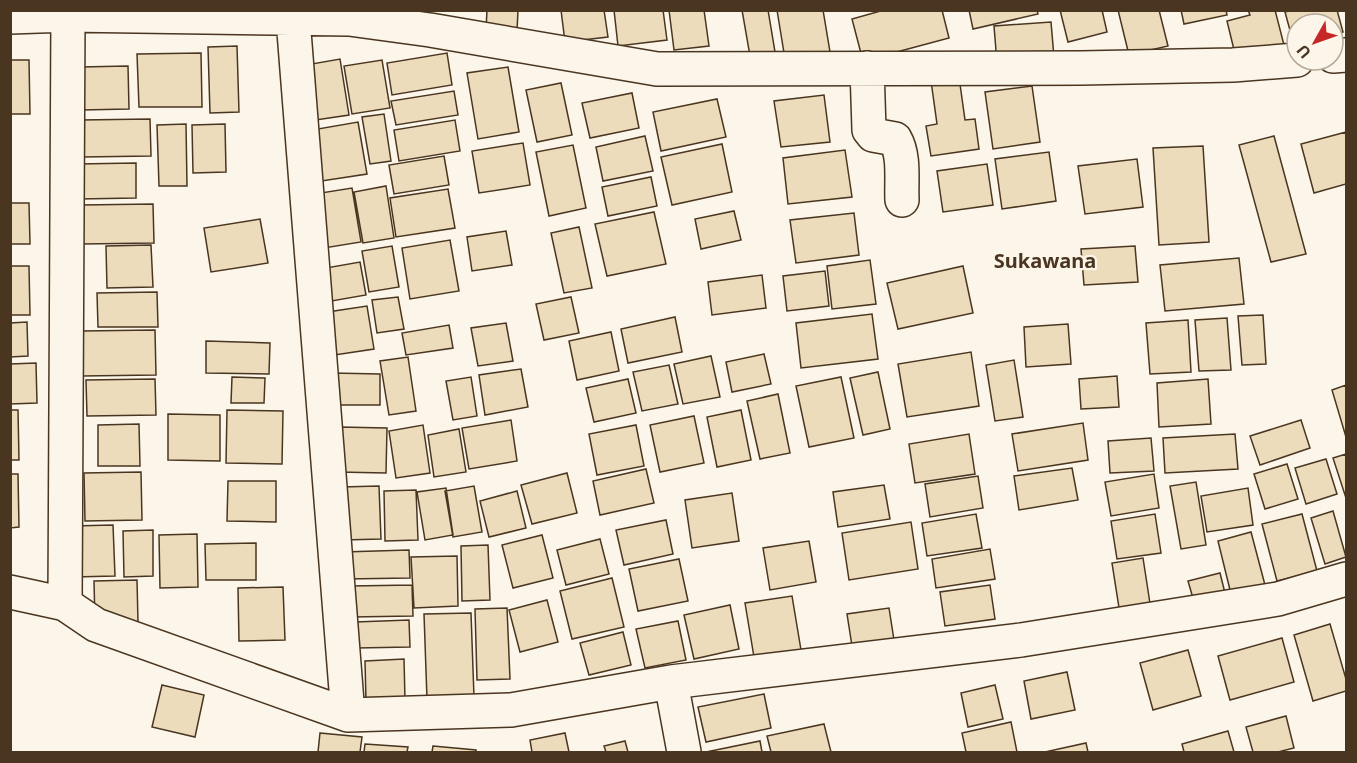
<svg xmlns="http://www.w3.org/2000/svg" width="1357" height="763" font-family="'Noto Sans',sans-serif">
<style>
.building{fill:#ecdcbc;stroke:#4a3520;stroke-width:1.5}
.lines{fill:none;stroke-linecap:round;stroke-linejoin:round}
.minor-casing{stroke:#4a3520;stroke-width:36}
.minor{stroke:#fbf6e9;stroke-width:33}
.labels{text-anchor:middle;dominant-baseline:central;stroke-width:4.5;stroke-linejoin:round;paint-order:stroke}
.quarter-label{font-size:20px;font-weight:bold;fill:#4a3520;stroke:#fbf6e9}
</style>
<rect width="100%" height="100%" fill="#fbf6e9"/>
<path class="building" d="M487,10H518L517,31L486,30Z
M561,10H604L608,37L565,42Z
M614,10H663L667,40L618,46Z
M669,10H704L709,46L674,50Z
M742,10H768L775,52L750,56Z
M777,10H823L830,52L785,59Z
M884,10H942L949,38L863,61L852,19Z
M969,10H1037L1038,14L973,29Z
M1060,10H1102L1107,32L1068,42Z
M1118,10H1159L1168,46L1129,55Z
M1181,10H1226L1227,15L1184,24Z
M1248,10H1275L1284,45L1236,58L1227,21L1250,15Z
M1293,10H1337L1343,32L1333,35V24H1297V45H1294L1285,12Z
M1051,22L1054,57L997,63L994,26Z
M237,46L239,112L210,113L208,47Z
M201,53L202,107H139L137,54Z
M447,53L452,85L392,95L387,63Z
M340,59L349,115L309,121L300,66Z
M10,60H29L30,114H10Z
M382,60L390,108L352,114L344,66Z
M128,66L129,109L81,110L80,67Z
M508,67L519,132L478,139L467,73Z
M959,77L965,120L975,119L979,149L931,156L926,126L937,124L931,81Z
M561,83L572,135L537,142L526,90Z
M1032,86L1040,142L993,149L985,92Z
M454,91L458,115L396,125L391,101Z
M632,93L639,128L590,138L582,103Z
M824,95L830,142L781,147L774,101Z
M717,99L726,137L661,151L653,112Z
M384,114L391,161L370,164L362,117Z
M150,119L151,156L81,157L80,120Z
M455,120L460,151L399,161L394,130Z
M358,122L367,174L315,182L306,131Z
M186,124L187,186H159L157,125Z
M225,124L226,172L193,173L192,125Z
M1346,132V184L1314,193L1301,144Z
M645,136L653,171L603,181L596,147Z
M1274,136L1306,254L1271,262L1239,145Z
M523,143L530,185L479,193L472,151Z
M722,144L732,192L672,205L661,157Z
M573,145L586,208L549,216L536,152Z
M1203,146L1209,242L1159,245L1153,148Z
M845,150L852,197L788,204L783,158Z
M1049,152L1056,201L1002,209L995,159Z
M444,156L449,185L394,194L389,165Z
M1137,159L1143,207L1085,214L1078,166Z
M136,163V198L78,199L77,164Z
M987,164L993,205L943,212L937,171Z
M651,177L657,206L608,216L602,187Z
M386,186L394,238L363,243L354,192Z
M352,188L361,242L318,249L308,195Z
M448,189L455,228L396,237L390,198Z
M10,203H29L30,244H10Z
M153,204L154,243L82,244L81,205Z
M734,211L741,240L701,249L695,219Z
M654,212L666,264L607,276L595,224Z
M854,213L859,255L796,263L790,220Z
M260,219L268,263L211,272L204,228Z
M579,227L592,288L564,293L551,233Z
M506,231L512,265L472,271L467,237Z
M450,240L459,291L410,299L402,248Z
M151,245L153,287L107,288L106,246Z
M392,246L399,287L369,292L362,251Z
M1135,246L1138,282L1084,285L1081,249Z
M1239,258L1244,304L1165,311L1160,265Z
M870,260L876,304L832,309L827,266Z
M360,262L366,295L326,302L320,269Z
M10,266H29L30,315H10Z
M963,266L973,313L898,329L887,283Z
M825,271L829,306L787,311L783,276Z
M762,275L766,308L712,315L708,282Z
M157,292L158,327H98L97,293Z
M398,297L404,329L377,333L372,300Z
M571,297L579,333L544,340L536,304Z
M367,306L374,349L328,356L321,313Z
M872,314L878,359L801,368L796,323Z
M1263,315L1266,364L1242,365L1238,316Z
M675,317L682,352L628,363L621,329Z
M1227,318L1231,370L1199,371L1195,320Z
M1188,320L1191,372L1150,374L1146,323Z
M27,322L28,356L10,357V323Z
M506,323L513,361L478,366L471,328Z
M1068,324L1071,364L1026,367L1024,327Z
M449,325L453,348L406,355L402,333Z
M155,330L156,375L82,376L81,331Z
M611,332L619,371L577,380L569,341Z
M206,341L270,343L269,374L206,373Z
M971,352L979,406L907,417L898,364Z
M764,354L771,384L732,392L726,362Z
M711,356L720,397L683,404L674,364Z
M408,357L416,411L389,415L380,361Z
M1014,360L1023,417L995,421L986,365Z
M36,363L37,403L10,404V364Z
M669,365L678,404L642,411L633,372Z
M521,369L528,407L485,415L479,375Z
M878,372L890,429L863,435L850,378Z
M331,373L380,374V405H331Z
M1117,376L1119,407L1081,409L1079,379Z
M232,377L265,378L264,403H231Z
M471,377L477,416L453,420L446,381Z
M841,377L854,438L809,447L796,386Z
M155,379L156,415L87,416L86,380Z
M628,379L636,413L594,422L586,388Z
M1208,379L1211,424L1159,427L1157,383Z
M1346,385V437L1332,390Z
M778,394L790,453L760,459L747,401Z
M10,410H18L19,460H10Z
M227,410L283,411L282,464L226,463Z
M741,410L751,460L717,467L707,417Z
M168,414L220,415V461L168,460Z
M694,416L704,463L660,472L650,425Z
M511,420L517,461L469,469L462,428Z
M1301,420L1310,448L1260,465L1250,436Z
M1083,423L1088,460L1018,471L1012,434Z
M139,424L140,466H98V425Z
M423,425L430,473L396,478L389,431Z
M636,425L644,466L597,475L589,434Z
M339,427L387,428L386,473L338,472Z
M459,429L466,472L434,477L428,435Z
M969,434L975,474L915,483L909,444Z
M1235,434L1238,469L1165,473L1163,438Z
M1151,438L1154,471L1110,473L1108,441Z
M1346,454V498L1333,458Z
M1326,459L1337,494L1306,504L1295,468Z
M1287,464L1298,499L1265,509L1254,474Z
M1072,468L1078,500L1019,510L1014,476Z
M646,469L654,503L600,515L593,481Z
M141,472L142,520L85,521L84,473Z
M567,473L577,513L532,524L521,485Z
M10,474H18L19,527L10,528Z
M1154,474L1159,508L1111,516L1105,482Z
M978,476L983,508L930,517L925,484Z
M228,481H276V522L227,521Z
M1196,482L1206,545L1181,549L1170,486Z
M884,485L890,519L838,527L833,492Z
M379,486L381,539L343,540L341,487Z
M474,486L482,532L453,537L445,491Z
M446,488L453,535L425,540L417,492Z
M1248,488L1253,525L1207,532L1201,496Z
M416,490L418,540L385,541L384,491Z
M517,491L526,528L489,537L480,501Z
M732,493L739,541L692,548L685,500Z
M1333,511L1346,557L1325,564L1311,518Z
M976,514L982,548L927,556L922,523Z
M1155,514L1161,553L1117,559L1111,521Z
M1302,514L1317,571L1277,581L1262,524Z
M666,520L673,554L624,565L616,530Z
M911,522L918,569L849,580L842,533Z
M113,525L115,576L73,577L72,526Z
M153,530V576L124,577L123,531Z
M1251,532L1265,585L1231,594L1218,541Z
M197,534L198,587L160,588L159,535Z
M542,535L553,578L513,588L502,545Z
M600,539L609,574L566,585L557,550Z
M809,541L816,582L770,590L763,548Z
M256,543V580H206L205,544Z
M488,545L490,600L462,601L461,546Z
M990,549L995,579L936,588L932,559Z
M409,550L410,578L344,579L343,552Z
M457,556L458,606L414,608L411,557Z
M1143,558L1151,610L1120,614L1112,563Z
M679,559L688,601L638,611L629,569Z
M1220,573L1226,597L1195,605L1188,581Z
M612,578L624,627L572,639L560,591Z
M137,580L138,622L95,623L94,581Z
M412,585L413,616L351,617V586Z
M990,585L995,619L945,626L940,592Z
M283,587L285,640L239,641L238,588Z
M792,596L801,650L754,657L745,603Z
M547,600L558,642L520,652L509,610Z
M730,605L739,649L694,659L684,615Z
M507,608L510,679L477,680L475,609Z
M889,608L894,640L852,646L847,614Z
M471,613L474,697L427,699L424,614Z
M409,620L410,647L356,648L355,622Z
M678,621L686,660L645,668L636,629Z
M1330,624L1346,679V691L1313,701L1294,635Z
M623,632L631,665L589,675L580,643Z
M1282,638L1294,682L1230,700L1218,656Z
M1188,650L1201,696L1153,710L1140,663Z
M404,659L405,700L366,701L365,661Z
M1067,672L1075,710L1031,719L1024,681Z
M162,685L204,695L195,737L152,727Z
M995,685L1003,719L968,727L961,693Z
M764,694L771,728L706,742L698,707Z
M1286,716L1294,748L1278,752H1253L1246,727Z
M1011,722L1017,752H966L962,733Z
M824,724L831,752H771L767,736Z
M1228,731L1234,752H1184L1182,744Z
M320,733L362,737L360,752H318Z
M565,733L569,752H532L530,740Z
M625,741L628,752H606L604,746Z
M760,741L762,752H706Z
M1086,743L1088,752H1045Z
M365,744L408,747L407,752H364Z
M433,746L476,750V752H432Z"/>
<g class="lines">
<defs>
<path id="minor" d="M10,17L68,15L349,19L430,30L657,69L1081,68L1233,65L1297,60
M293,19L348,715
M1333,56L1346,55
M867,68L869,130L873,135L895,139C905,156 901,181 902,200
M10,592L65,604L96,625L348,715L511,710L671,682L1021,640L1278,599L1346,579
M65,604L68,15
M671,682L684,752"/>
</defs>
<use href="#minor" class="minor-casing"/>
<use href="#minor" class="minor"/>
</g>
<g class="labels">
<g class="quarter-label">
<text x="1045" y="260">Sukawana</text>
</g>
</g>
<rect width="1357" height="763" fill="none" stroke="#4a3520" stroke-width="24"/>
<g transform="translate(1315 42) rotate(230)"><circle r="28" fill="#fbf6e9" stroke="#b4a999" stroke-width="1.5"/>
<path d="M0-4.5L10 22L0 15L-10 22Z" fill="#c62828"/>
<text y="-9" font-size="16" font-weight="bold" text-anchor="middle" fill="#4a3520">U</text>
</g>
</svg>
